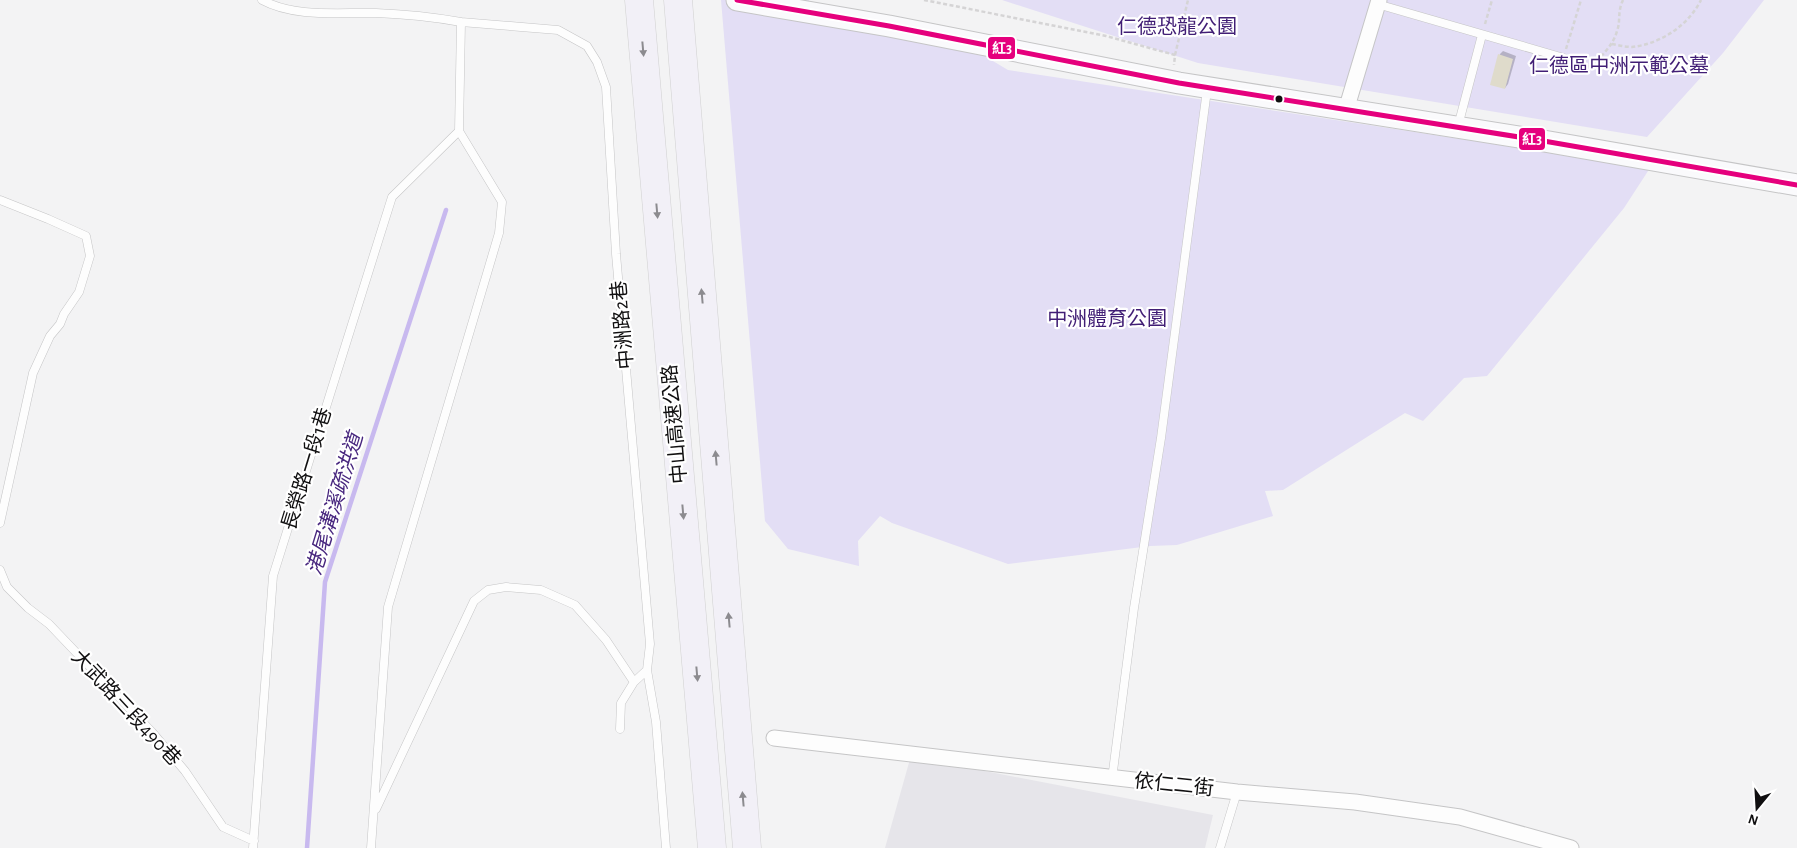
<svg xmlns="http://www.w3.org/2000/svg" width="1797" height="848" font-family="'Alegreya Sans','Noto Sans TC',sans-serif">
<style>
.built{fill:#e6e5ea}
.green{fill:#e3def5}
.shadow{fill:#0003}
.lines{fill:none;stroke-linecap:round;stroke-linejoin:round}
.stream{stroke:#c8b9ef;stroke-width:4.5}
.building{fill:#dfdbcb}
.lane-casing{stroke:#c5c5c6;stroke-width:9}
.street-casing{stroke:#c5c5c6;stroke-width:17}
.secondary-casing{stroke:#c5c5c6;stroke-width:23}
.highway-casing{stroke:#d0d0d0;stroke-width:29}
.path{stroke:#d5d4d5;stroke-width:2.5;stroke-dasharray:4 2.5;stroke-linecap:butt}
.lane{stroke:#fdfdfd;stroke-width:8}
.street{stroke:#fdfdfd;stroke-width:15}
.secondary{stroke:#fafafc;stroke-width:21}
.highway{stroke:#f2f0f7;stroke-width:28}
.bus-1-casing{stroke:#fff;stroke-width:9}
.bus-1{stroke:#e5007d;stroke-width:5}
.oneway{fill:#8c8b8f}
.bus-dot{fill:#100f10;stroke:#fff;stroke-width:2}
.labels{text-anchor:middle;dominant-baseline:central;stroke-width:4.5;stroke-linejoin:round;paint-order:stroke}
.park-label{font-size:20px;fill:#411e75;stroke:#fff}
.street-label{font-size:20px;fill:#100f10;stroke:#fff}
.water-label{font-size:21px;font-style:italic;fill:#48277f;stroke:#fff}
.line-badge{stroke:#fff;stroke-width:2}
.badge-label{font-size:14px;text-anchor:middle;font-weight:bold;fill:#fff}
</style>
<rect width="100%" height="100%" fill="#f3f3f4"/>
<path class="built" d="M910,759L969,768L1213,815L1205,848H885Z"/>
<path class="green" d="M721,0H809L811,21L966,45L1008,70L1650,168L1624,208L1487,376L1464,378L1423,421L1405,413L1283,490L1265,491L1273,516L1177,545L1150,546L1008,564L892,523L880,516L858,541L859,566L788,549L765,521Z
M1002,0H1764L1723,53L1647,137L1198,63Z"/>
<path class="shadow" d="M1503,51L1516,56L1508,84L1505,88L1492,84L1500,54Z"/>
<g class="lines">
<path class="stream" d="M307,848L325,582L446,210"/>
</g>
<path class="building" d="M1498,54L1513,59L1505,89L1490,85Z"/>
<g class="lines">
<defs>
<path id="lane" d="M1377,4L1564,58
M461,22L558,30L587,46L597,62L606,87L616,254L650,644L647,670L634,682L621,703L620,729
M1458,126L1482,35
M0,200L48,219L86,236L90,256L79,292L64,314L60,324L50,336L33,373L0,523
M0,570L7,587L28,608L49,624L152,732L185,771L223,827L254,841
M647,670L656,722L666,848
M1112,779L1134,608L1161,438L1207,90
M376,809L474,601L488,590L506,587L541,590L575,605L606,640L634,682
M253,848L273,576L392,197L459,131L461,22C433,17 404,14 376,13C340,12 295,18 262,0
M371,848L388,607L499,233L502,202L459,131
M1220,848L1237,792"/>
<path id="street" d="M1346,110L1379,0
M774,738L1237,792L1355,802L1460,817L1571,848"/>
<path id="secondary" d="M737,0L889,26L1179,83L1538,140L1797,185"/>
<path id="highway" d="M639,0L712,848
M678,0L747,848"/>
</defs>
<use href="#lane" class="lane-casing"/>
<use href="#street" class="street-casing"/>
<use href="#secondary" class="secondary-casing"/>
<use href="#highway" class="highway-casing"/>
<path class="path" d="M924,0L1106,36L1175,55L1174,65
M1485,24L1492,0
M1612,44C1618,45 1625,47 1632,47C1660,44 1688,26 1701,0
M1566,49L1581,0
M1175,55L1188,0
M1574,61L1591,67C1601,56 1613,46 1617,31C1621,20 1617,13 1623,0"/>
<use href="#lane" class="lane"/>
<use href="#street" class="street"/>
<use href="#secondary" class="secondary"/>
<use href="#highway" class="highway"/>
<defs>
<path id="bus-1" d="M737,0L889,26L1179,83L1538,140L1797,185"/>
</defs>
<use href="#bus-1" class="bus-1-casing"/>
<use href="#bus-1" class="bus-1"/>
</g>
<defs><path id="oneway-solid" d="M-6-.8H1V-3.2L6.5 0L1 3.2V.8H-6Z" transform="scale(1.25)"/></defs>
<g class="oneway">
<use href="#oneway-solid" transform="translate(643 49) rotate(85)"/>
<use href="#oneway-solid" transform="translate(657 211) rotate(85)"/>
<use href="#oneway-solid" transform="translate(702 296) rotate(-95)"/>
<use href="#oneway-solid" transform="translate(716 458) rotate(-95)"/>
<use href="#oneway-solid" transform="translate(683 512) rotate(85)"/>
<use href="#oneway-solid" transform="translate(729 620) rotate(-95)"/>
<use href="#oneway-solid" transform="translate(697 674) rotate(85)"/>
<use href="#oneway-solid" transform="translate(743 799) rotate(-95)"/>
</g>
<circle class="bus-dot" cx="1279" cy="99" r="4.5"/>
<g class="labels">
<g class="park-label">
<text x="1177" y="27">仁德恐龍公園</text>
<text x="1619" y="66">仁德區中洲示範公墓</text>
<text x="1107" y="319">中洲體育公園</text>
</g>
<g class="street-label">
<text transform="translate(623 325) rotate(-95)">中洲路2巷</text>
<text transform="translate(675 424) rotate(-95)">中山高速公路</text>
<text transform="translate(307 469) rotate(-73)">長榮路一段1巷</text>
<text transform="translate(126 708) rotate(47)">大武路三段490巷</text>
<text transform="translate(1174 785) rotate(6)">依仁二街</text>
</g>
<g class="water-label">
<text transform="translate(335 504) rotate(-73)">港尾溝溪疏洪道</text>
</g>
</g>
<g class="line-badge">
<rect x="987" y="36" width="29" height="24" rx="5" fill="#e5007d"/>
<rect x="1518" y="127" width="28" height="24" rx="5" fill="#e5007d"/>
</g>
<g class="badge-label">
<text x="1002" y="53">紅3</text>
<text x="1532" y="144">紅3</text>
</g>
<g transform="translate(1757 808) rotate(198)" stroke="#ffffff" stroke-width="4" paint-order="stroke">
<path d="M0-4L9 19L0 12L-9 19Z" fill="#100f10"/>
<text y="-8" font-size="14" font-weight="bold" text-anchor="middle" fill="#100f10">N</text>
</g>
</svg>
